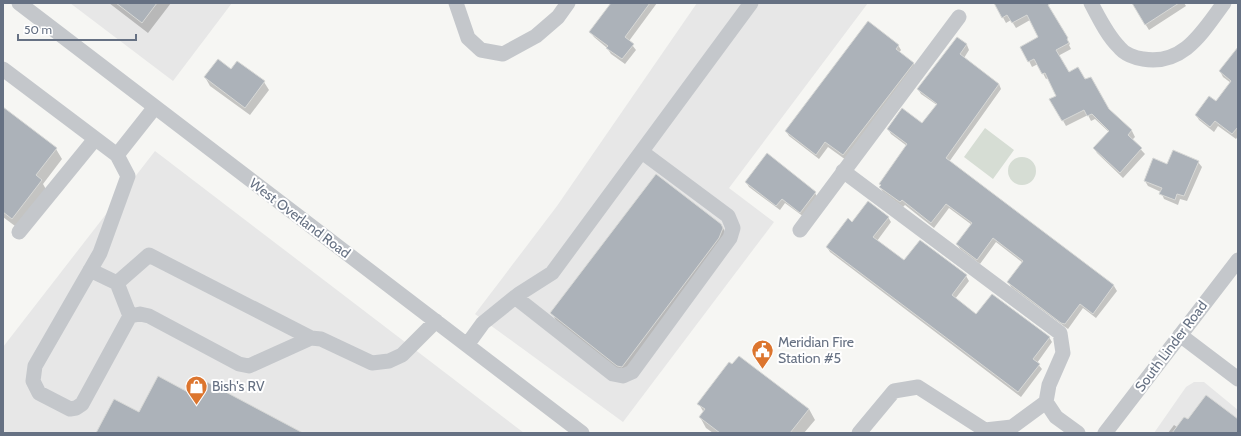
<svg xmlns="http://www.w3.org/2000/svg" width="1241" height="436" font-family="Cabin,sans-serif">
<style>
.built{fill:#e7e7e7}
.green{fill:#d6ddd4}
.shadow{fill:#0003}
.building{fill:#acb2b9;stroke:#d7d8d6}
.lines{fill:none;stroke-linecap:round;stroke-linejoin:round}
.minor{stroke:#c4c7cb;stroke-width:15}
.labels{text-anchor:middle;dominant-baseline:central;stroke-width:4;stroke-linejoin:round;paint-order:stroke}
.street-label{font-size:14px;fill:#667183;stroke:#fff}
.poi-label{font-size:14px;fill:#667183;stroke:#fff;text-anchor:start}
</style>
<rect width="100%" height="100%" fill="#f6f6f3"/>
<path class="built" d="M70,3H232L173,81Z
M697,3H868L729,188L774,222L623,422L475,314L557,206Z
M155,151L524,433H3V347Z
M1194,382H1204L1238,410V433H1154L1186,387Z"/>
<path class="green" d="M985,128L1014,150L993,179L964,157Z
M1008 171a14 14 0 1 1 28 0a14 14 0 1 1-28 0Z"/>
<path class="shadow" d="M109,3H171L148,33Z
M611,3H657L629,41L636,50L625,64L611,54L607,48L594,37L590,32Z
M995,3H1046L1070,44L1069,45L1071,49L1058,56L1069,74L1084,80L1108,110L1132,131L1135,137L1132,140L1145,154L1123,178L1097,153L1094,148L1109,132L1095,119L1091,121L1088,115L1066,126L1051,99L1057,96L1048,78L1046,79L1038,64L1032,67L1022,47L1040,38L1030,20L1016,28L1011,20L1006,23Z
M1132,3H1184L1186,6L1149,30Z
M957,38L967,45L969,50L964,58L999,84L1001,89L949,162L1114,286L1117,291L1096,318L1083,308L1068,329L1065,327L1011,287L1009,283L1023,263L996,242L980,264L960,249L957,244L972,225L949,208L934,228L905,205L903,207L883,192L880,187V184L907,146L891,134L888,129L922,124L937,105L921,94L918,89Z
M898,45L901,50L899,53L913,63L916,68L846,160L828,147L819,159L789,136L786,131Z
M1238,48V136L1236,139L1218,126L1214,132L1199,120L1196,115L1216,103L1231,83L1223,77L1220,71Z
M231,70L264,82L269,90L250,115L210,86L205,77Z
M3,108L56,149L62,159L43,184L47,191L19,229L3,217Z
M1198,162L1202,167L1187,201L1180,199L1178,205L1164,199L1161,192L1148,186L1145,181L1168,165Z
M746,182L815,193L818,198L804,217L785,203L780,210L749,187Z
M888,217L891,222L877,241L905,262L966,276L969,281L955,299L977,315L1049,337L1052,342L1037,363L1042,369L1021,397L830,252L827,247L852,223Z
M721,224L727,236L628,377L558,324L552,313Z
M699,404L809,409L815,420L804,433H713L706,428L700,417L704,413Z
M1238,420V433H1168L1174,425L1177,427L1188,421Z"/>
<path class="building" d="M116,3H157L142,23Z
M611,3H650L625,37L634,44L622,59L606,48L608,46L589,32Z
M994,3H1051L1048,5L1068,38L1067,39L1069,43L1056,50L1069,72L1078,67L1085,79L1091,77L1109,109L1132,130L1128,135L1142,148L1120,173L1093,148L1109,131L1092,114L1087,116L1084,110L1062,121L1049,99L1056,96L1045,73L1042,74L1034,59L1028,62L1020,47L1038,37L1027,15L1012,23L1007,15L1002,18Z
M1132,3H1179L1145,25Z
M868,21L899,45L896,49L914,63L843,155L825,142L816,155L785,131Z
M957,37L967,44L960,54L999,84L946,158L1114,285L1093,314L1080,304L1065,324L1061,323L1007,282L1023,261L993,238L977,260L956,244L972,223L946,204L931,223L902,200L900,202L879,187L881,185L879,184L907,144L887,129L902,108L922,123L937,104L917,89Z
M1238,47V127L1232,134L1215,121L1210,127L1195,115L1209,96L1216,101L1231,81L1219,71Z
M218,59L231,69L237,61L265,81L245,108L204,77Z
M3,107L57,148L36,175L42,180L12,219L3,212Z
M1173,150L1199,161L1184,196L1177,194L1175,200L1159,194L1162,188L1144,181L1153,158L1167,164Z
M767,153L816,192L800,213L782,199L776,206L745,182Z
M656,174L721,224L723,228L719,238L622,367L617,366L550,313Z
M868,201L889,217L873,237L904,260L920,240L967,275L952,295L976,314L992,294L1050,337L1033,359L1040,364L1018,392L826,247L848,218L852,222Z
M739,356L809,409L790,433H720L699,417L705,409L697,404L729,362L732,364Z
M158,376L197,397L205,381L303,433H96L114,399L139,412Z
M1206,395L1238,419V433H1172L1184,417L1188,419Z"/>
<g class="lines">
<path class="minor" d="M19,3L582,433
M456,3L468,38L481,50L503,54L536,36L558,17L568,3
M1091,3C1099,18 1107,35 1119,47C1124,54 1135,58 1143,59C1184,66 1203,31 1224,3
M3,69L117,155L128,176L100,253L35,366L33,381L39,393L70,409L76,408L82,404L130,316L140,314L149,316L239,364L249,366L311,338L321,339L372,363L389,361L402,355L436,321
M117,155L155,107
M843,171L1060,333L1063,353L1049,385L1046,402L1056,417L1078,433
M800,230L959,17
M19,232L95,139
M90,270L117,283L149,255L311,338
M117,283L130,316
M515,297L613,374L623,376L632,372L730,238L733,228L728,216L642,152
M1180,335L1238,379
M467,345L483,323L519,294L552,273L751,3
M859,433L894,391L918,387L985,430L1012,427L1046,402
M1105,433L1238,260"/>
</g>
<defs>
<symbol id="civic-pin" viewBox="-11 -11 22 30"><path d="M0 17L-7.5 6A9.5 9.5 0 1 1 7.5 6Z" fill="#dc752e" stroke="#fff"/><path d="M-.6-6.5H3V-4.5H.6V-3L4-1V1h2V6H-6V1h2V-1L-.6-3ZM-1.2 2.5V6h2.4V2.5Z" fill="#fff"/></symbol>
<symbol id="shop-pin" viewBox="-11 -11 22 30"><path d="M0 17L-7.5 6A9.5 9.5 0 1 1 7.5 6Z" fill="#dc752e" stroke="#fff"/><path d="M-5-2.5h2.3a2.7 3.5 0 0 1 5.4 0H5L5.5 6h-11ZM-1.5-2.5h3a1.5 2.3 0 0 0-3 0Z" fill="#fff"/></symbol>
</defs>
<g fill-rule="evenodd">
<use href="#civic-pin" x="750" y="338" width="25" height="34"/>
<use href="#shop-pin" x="184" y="374" width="25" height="34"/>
</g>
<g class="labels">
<g class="street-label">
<text transform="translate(300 218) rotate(37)">West Overland Road</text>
<text transform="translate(1171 346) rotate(-53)">South Linder Road</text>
</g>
<g class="poi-label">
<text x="778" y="342">Meridian Fire<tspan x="778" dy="16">Station #5</tspan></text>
<text x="212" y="386">Bish's RV</text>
</g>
</g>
<rect width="1241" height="436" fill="none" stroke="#667183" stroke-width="8"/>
<path d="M18 34v6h118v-6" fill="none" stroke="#667183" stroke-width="2"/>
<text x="24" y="34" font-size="12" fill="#667183" stroke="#ffffff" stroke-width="3" paint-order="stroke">50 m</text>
</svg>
